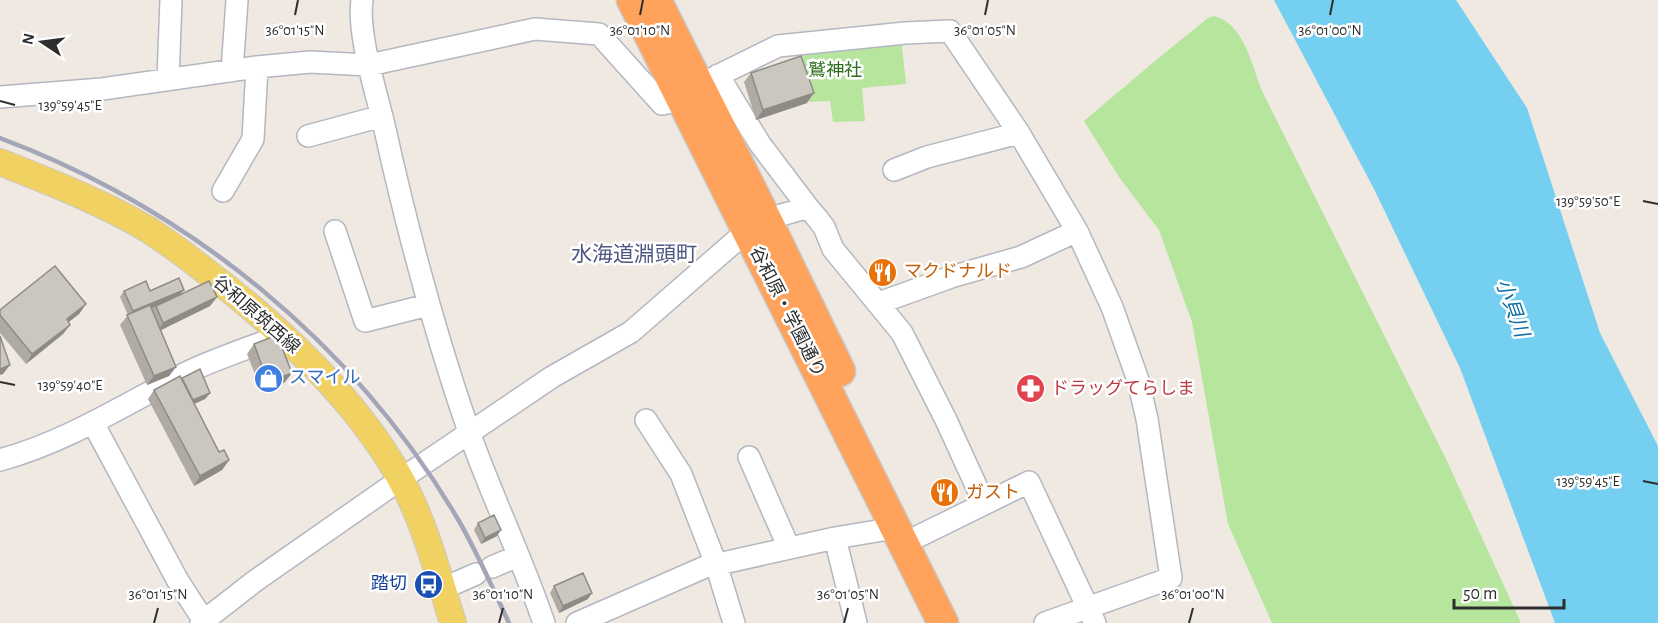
<svg xmlns="http://www.w3.org/2000/svg" width="1658" height="623" font-family="'Alegreya Sans','Noto Sans JP',sans-serif">
<style>
.green{fill:#b6e59e}
.water{fill:#75cff0}
.lines{fill:none;stroke-linecap:round;stroke-linejoin:round}
.minor-casing{stroke:#b4b7c1;stroke-width:24}
.major-casing{stroke:#c9c9c9;stroke-width:28}
.highway-casing{stroke:#c9c9c9;stroke-width:33}
.minor{stroke:#fff;stroke-width:21}
.major{stroke:#f2d163;stroke-width:26}
.highway{stroke:#ffa35c;stroke-width:30}
.rail{stroke:#a3a6b8;stroke-width:4.5}
.wall{fill:#afaba4}
.shaded-wall{fill:#8e8b86}
.building{fill:#cbc7bf;stroke:#8e8b86;stroke-width:1.5}
.ticks{fill:none;stroke:#2e2e2e;stroke-width:2}
.labels{text-anchor:middle;dominant-baseline:central;stroke-width:5;stroke-linejoin:round;paint-order:stroke}
.park-label{font-size:18px;fill:#2c6e1b;stroke:#fff}
.food-label{font-size:18px;fill:#c56008;stroke:#fff;text-anchor:start}
.street-label{font-size:18px;fill:#2e2e2e;stroke:#fff}
.shop-label{font-size:18px;fill:#366cbe;stroke:#fff;text-anchor:start}
.health-label{font-size:18px;fill:#be3a42;stroke:#fff;text-anchor:start}
.transit-label{font-size:18px;fill:#164399;stroke:#fff;text-anchor:end}
.water-label{font-size:20px;font-style:italic;fill:#0d6fa3;stroke:#fff}
.quarter-label{font-size:21px;fill:#4d5680;stroke:#fff}
.ticks-label{font-size:15px;text-anchor:middle;fill:#2e2e2e;stroke:#fff;stroke-width:5;stroke-linejoin:round;paint-order:stroke}
</style>
<rect width="100%" height="100%" fill="#efe9e1"/>
<path class="green" d="M1214,16C1244,23 1252,66 1262,91L1446,459L1521,623H1272L1228,524L1192,322L1159,230L1119,177L1084,121L1161,56L1208,18Z
M901,38L906,84L862,88L865,121L833,122L830,101L809,102L800,49Z"/>
<path class="water" d="M1274,0H1456L1527,108L1600,333L1658,446V623H1555L1460,368L1374,189Z"/>
<g class="lines">
<defs>
<path id="minor" d="M362,0C357,33 376,91 384,125C407,229 434,331 469,432C492,497 522,558 544,623
M232,71L237,0
M718,75L760,144L810,210
M168,79L171,0
M699,85L778,46L905,33L950,31L1019,133L1077,231L1112,307L1138,380L1147,419L1171,578L1045,623
M0,97L102,89L257,67L310,62L369,65L535,29L599,34L662,104L682,100
M308,136L382,116
M894,170L927,157L1019,133
M223,191L253,139L257,67
M335,231L365,321L428,305
M879,303L951,277L1021,257L1077,231
M646,420L681,474L716,564L734,623
M93,423L178,581L204,621
M749,457L789,548
M0,460C66,442 124,405 184,374C214,359 247,349 279,336
M919,536L1029,482L1095,623
M835,538L856,623
M492,567L518,556
M442,589L476,574
M201,623L255,581L401,479L552,377L631,332L747,231L778,216L802,209L810,210L817,218L824,227L833,249L902,333L946,420L984,503
M577,623L705,567L835,538L895,528"/>
<path id="major" d="M0,162C50,182 102,202 149,230C169,243 189,258 208,273C278,326 357,400 400,478C425,522 438,575 453,623"/>
<path id="highway" d="M632,0L943,623
M656,0L767,221L840,371"/>
</defs>
<use href="#minor" class="minor-casing"/>
<use href="#major" class="major-casing"/>
<use href="#highway" class="highway-casing"/>
<use href="#minor" class="minor"/>
<use href="#major" class="major"/>
<use href="#highway" class="highway"/>
<path class="rail" d="M0,138C190,209 356,345 459,521C478,554 493,589 509,623"/>
</g>
<path class="wall" d="M751,73L807,103L756,120L744,82Z
M124,291H150L217,297L210,306L161,330L176,367L169,376L147,385L120,325L128,315L120,297Z
M86,304L79,314L68,322L70,325L63,334L26,364L0,333V310Z
M254,344L285,382L262,392L247,354Z
M182,378L210,393L205,399L194,404L219,452L229,460L222,470L194,486L148,399L154,390Z
M478,523L497,536L481,544L474,530Z
M554,586L588,599L559,613L550,593Z"/>
<path class="shaded-wall" d="M814,93L807,103L756,120L763,110Z
M184,290L179,296L129,318L133,311Z
M217,297L210,306L157,332L163,323Z
M86,304L79,314L60,329L67,319Z
M70,325L63,334L26,364L32,354Z
M10,365L3,374L0,375V369Z
M176,367L169,376L147,385L154,376Z
M292,373L285,382L262,392L268,382Z
M210,393L205,399L187,407L192,401Z
M229,460L222,470L194,486L200,476Z
M501,530L497,536L481,544L485,538Z
M592,593L588,599L559,613L563,606Z"/>
<path class="building" d="M801,56L814,93L763,110L751,73Z
M55,266L86,304L67,319L70,325L32,354L0,315V310Z
M179,278L184,290L133,311L124,291L146,281L150,291Z
M209,281L217,297L163,323L156,306Z
M150,305L176,367L154,376L127,315Z
M277,335L292,373L268,382L254,344Z
M0,336L10,365L0,369Z
M200,369L210,393L193,400L182,378Z
M180,376L219,452L224,450L229,460L200,476L154,390Z
M494,515L501,530L485,538L478,523Z
M583,573L592,593L563,606L554,586Z"/>
<path class="ticks" d="M295,15L298,0M640,15L643,0M985,15L988,0M1330,15L1333,0M0,101L15,105M1643,201L1658,204M0,382L15,385M1643,481L1658,484M154,623L158,608M499,623L503,608M844,623L848,608M1189,623L1193,608"/>
<defs>
<symbol id="restaurant-disc" viewBox="-11 -11 22 22"><circle r="9.5" fill="#e8710a" stroke="#fff"/><path d="M-5-6h1v4h1v-4h1v4h1v-4h1v5L-1.5 .5V6h-2V.5L-5-1ZM5-6V6H3V1.5H1.5Q1.5-4 5-6Z" fill="#fff"/></symbol>
<symbol id="shop-disc" viewBox="-11 -11 22 22"><circle r="9.5" fill="#3f7fe0" stroke="#fff"/><path d="M-5-2.5h2.3a2.7 3.5 0 0 1 5.4 0H5L5.5 6h-11ZM-1.5-2.5h3a1.5 2.3 0 0 0-3 0Z" fill="#fff"/></symbol>
<symbol id="pharmacy-disc" viewBox="-11 -11 22 22"><circle r="9.5" fill="#e0444e" stroke="#fff"/><path d="M-2-6h4v4h4v4h-4v4h-4v-4h-4v-4h4Z" fill="#fff"/></symbol>
<symbol id="bus-disc" viewBox="-11 -11 22 22"><circle r="9.5" fill="#1a4fb4" stroke="#fff"/><path d="M-5-6H5V4H4V6H2V4H-2V6H-4V4H-5ZM-3.5-4V0h7V-4ZM-3.5 1.2v1.5H-2V1.2ZM2 1.2v1.5H3.5V1.2Z" fill="#fff"/></symbol>
</defs>
<g fill-rule="evenodd">
<use href="#restaurant-disc" x="866" y="256" width="33" height="33"/>
<use href="#shop-disc" x="252" y="362" width="33" height="33"/>
<use href="#pharmacy-disc" x="1014" y="372" width="33" height="33"/>
<use href="#restaurant-disc" x="928" y="476" width="33" height="33"/>
<use href="#bus-disc" x="412" y="568" width="33" height="33"/>
</g>
<g class="labels">
<g class="park-label">
<text x="835" y="71">鷲神社</text>
</g>
<g class="food-label">
<text x="904" y="272">マクドナルド</text>
<text x="966" y="493">ガスト</text>
</g>
<g class="street-label">
<text transform="translate(787 312) rotate(63)">谷和原・学園通り</text>
<text transform="translate(256 315) rotate(41)">谷和原筑西線</text>
</g>
<g class="shop-label">
<text x="289" y="378">スマイル</text>
</g>
<g class="health-label">
<text x="1051" y="389">ドラッグてらしま</text>
</g>
<g class="transit-label">
<text x="407" y="584">踏切</text>
</g>
<g class="water-label">
<text transform="translate(1512 308) rotate(70)">小貝川</text>
</g>
<g class="quarter-label">
<text x="634" y="254">水海道淵頭町</text>
</g>
</g>
<g class="ticks-label">
<text x="295" y="35">36°01'15"N</text>
<text x="640" y="35">36°01'10"N</text>
<text x="985" y="35">36°01'05"N</text>
<text x="1330" y="35">36°01'00"N</text>
<text x="70" y="110">139°59'45"E</text>
<text x="1588" y="206">139°59'50"E</text>
<text x="70" y="390">139°59'40"E</text>
<text x="1588" y="486">139°59'45"E</text>
<text x="158" y="599">36°01'15"N</text>
<text x="503" y="599">36°01'10"N</text>
<text x="848" y="599">36°01'05"N</text>
<text x="1193" y="599">36°01'00"N</text>
</g>
<g transform="translate(42 42) rotate(283)" stroke="#ffffff" stroke-width="4.5" paint-order="stroke">
<path d="M0-4.5L10 22L0 15L-10 22Z" fill="#2e2e2e"/>
<text y="-9" font-size="16" font-weight="bold" text-anchor="middle" fill="#2e2e2e">N</text>
</g>
<path d="M1454 599v9h110v-9" fill="none" stroke="#2e2e2e" stroke-width="3"/>
<text x="1463" y="599" font-size="18" fill="#2e2e2e" stroke="#ffffff" stroke-width="4.5" paint-order="stroke">50 m</text>
</svg>
